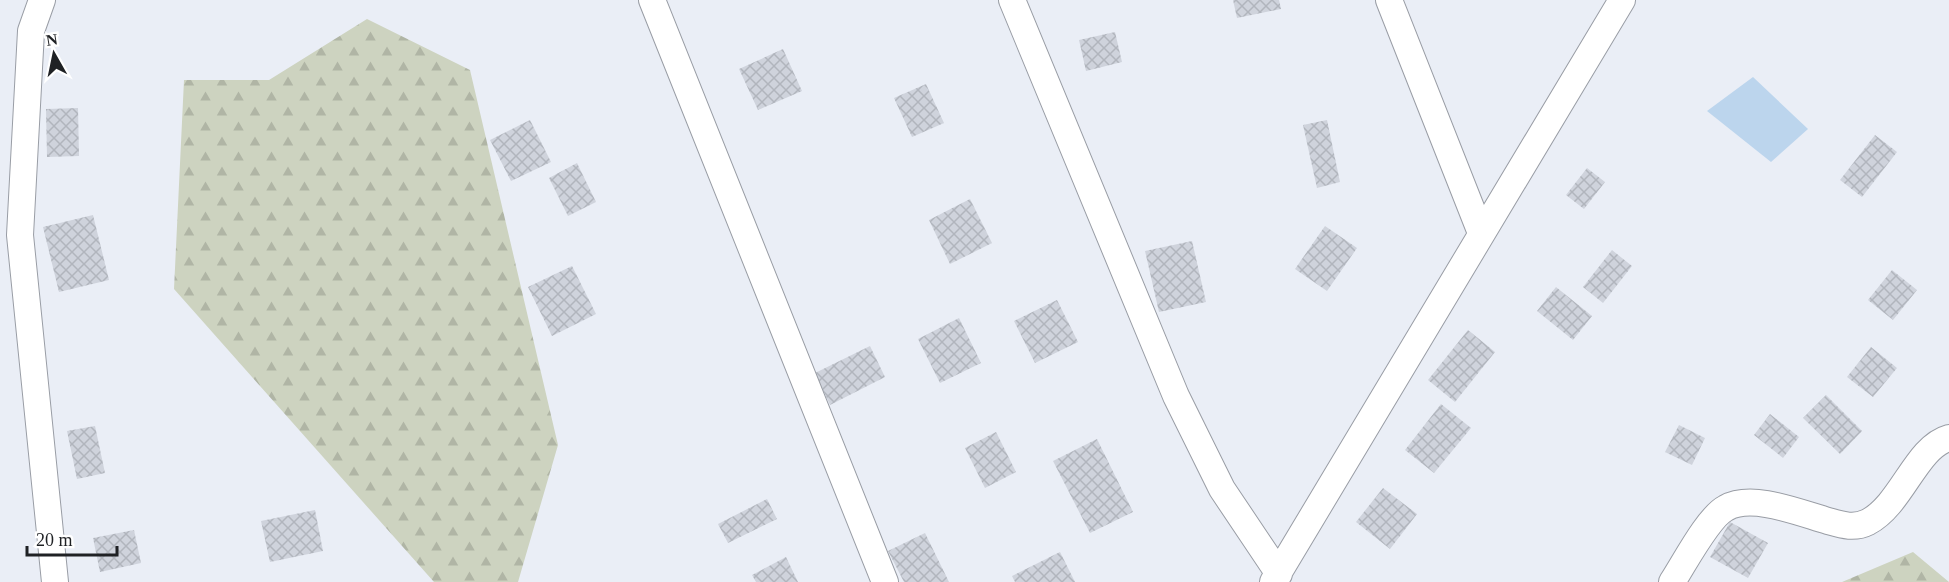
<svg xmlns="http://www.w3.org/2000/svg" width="1949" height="582" font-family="'Times New Roman',serif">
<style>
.forest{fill:url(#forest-firs)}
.water{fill:#bcd5ed}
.building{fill:url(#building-cross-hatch)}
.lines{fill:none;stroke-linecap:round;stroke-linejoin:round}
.minor-casing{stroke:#999da5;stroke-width:28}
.minor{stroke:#fff;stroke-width:26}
</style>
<defs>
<pattern id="forest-firs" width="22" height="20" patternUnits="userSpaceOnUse" patternTransform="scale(1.5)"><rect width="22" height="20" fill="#cdd3c0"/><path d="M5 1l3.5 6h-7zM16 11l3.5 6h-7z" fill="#b0b5a5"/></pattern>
<pattern id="building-cross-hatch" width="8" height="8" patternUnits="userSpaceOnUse" patternTransform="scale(1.5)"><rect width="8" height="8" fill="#cfd3dc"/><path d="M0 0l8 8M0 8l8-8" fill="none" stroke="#b1b5bd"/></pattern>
</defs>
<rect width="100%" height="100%" fill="#eaeef6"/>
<path class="forest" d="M367,19L470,70L558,445L518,582H434L174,289L184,80H269Z
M1913,552L1949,582H1842Z"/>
<path class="water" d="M1753,77L1808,129L1771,162L1707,111Z"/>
<path class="building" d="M1233,0H1279L1281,9L1237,18Z
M1115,32L1122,62L1086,71L1079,40Z
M783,49L802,91L758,110L739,69Z
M926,84L944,123L912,137L894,98Z
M78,108L79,156L47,157L46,109Z
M530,120L551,162L511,181L490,140Z
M1327,120L1340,182L1317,188L1303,125Z
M1875,135L1897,152L1862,197L1840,180Z
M577,163L596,202L568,216L549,178Z
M1587,168L1605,182L1584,209L1566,195Z
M970,199L992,243L950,264L929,220Z
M93,215L109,280L59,292L43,227Z
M1325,226L1357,248L1327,291L1295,269Z
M1192,241L1206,302L1159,312L1145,251Z
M1612,250L1632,266L1603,303L1583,287Z
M572,266L596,314L552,336L528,287Z
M1892,270L1917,290L1893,320L1868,300Z
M1556,287L1592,316L1573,340L1537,311Z
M1057,300L1078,342L1035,363L1014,321Z
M959,318L981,363L940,383L918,339Z
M1468,330L1495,352L1455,402L1428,380Z
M870,346L885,377L830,405L815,373Z
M1871,347L1897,368L1873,397L1847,377Z
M1826,395L1862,431L1840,454L1803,418Z
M1441,404L1471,428L1434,473L1405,450Z
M1770,414L1799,437L1783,458L1754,435Z
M1679,425L1705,438L1692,465L1665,452Z
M95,426L105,473L77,479L67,431Z
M996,432L1016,472L985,488L965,448Z
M1097,439L1133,512L1090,533L1053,461Z
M1383,488L1417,514L1390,549L1356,522Z
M767,499L777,519L728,543L718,524Z
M315,510L323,551L270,562L261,521Z
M1730,522L1768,543L1748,578L1710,557Z
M134,530L141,563L100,572L93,538Z
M925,533L949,582H904L888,551Z
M1060,552L1075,582H1015L1012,576Z
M786,557L798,582H756L752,575Z"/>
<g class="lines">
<defs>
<path id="minor" d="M42,0L31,31L20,235L55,582
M652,0L885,582
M1012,0L1176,396L1222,489L1279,574
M1389,0L1481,233
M1273,582L1622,0
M1672,582C1684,564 1708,517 1726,508C1752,493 1800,513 1828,521C1842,525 1854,529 1868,522C1902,504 1916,447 1949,438"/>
</defs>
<use href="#minor" class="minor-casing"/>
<use href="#minor" class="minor"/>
</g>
<g transform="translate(54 54) rotate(351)" stroke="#ffffff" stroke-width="4.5" paint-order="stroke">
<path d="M0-4.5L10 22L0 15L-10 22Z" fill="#1f2124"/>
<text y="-9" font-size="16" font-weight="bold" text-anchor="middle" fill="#1f2124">N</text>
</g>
<path d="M27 546v9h90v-9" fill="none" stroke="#1f2124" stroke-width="3"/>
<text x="36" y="546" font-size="18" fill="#1f2124" stroke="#ffffff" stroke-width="4.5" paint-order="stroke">20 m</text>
</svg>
